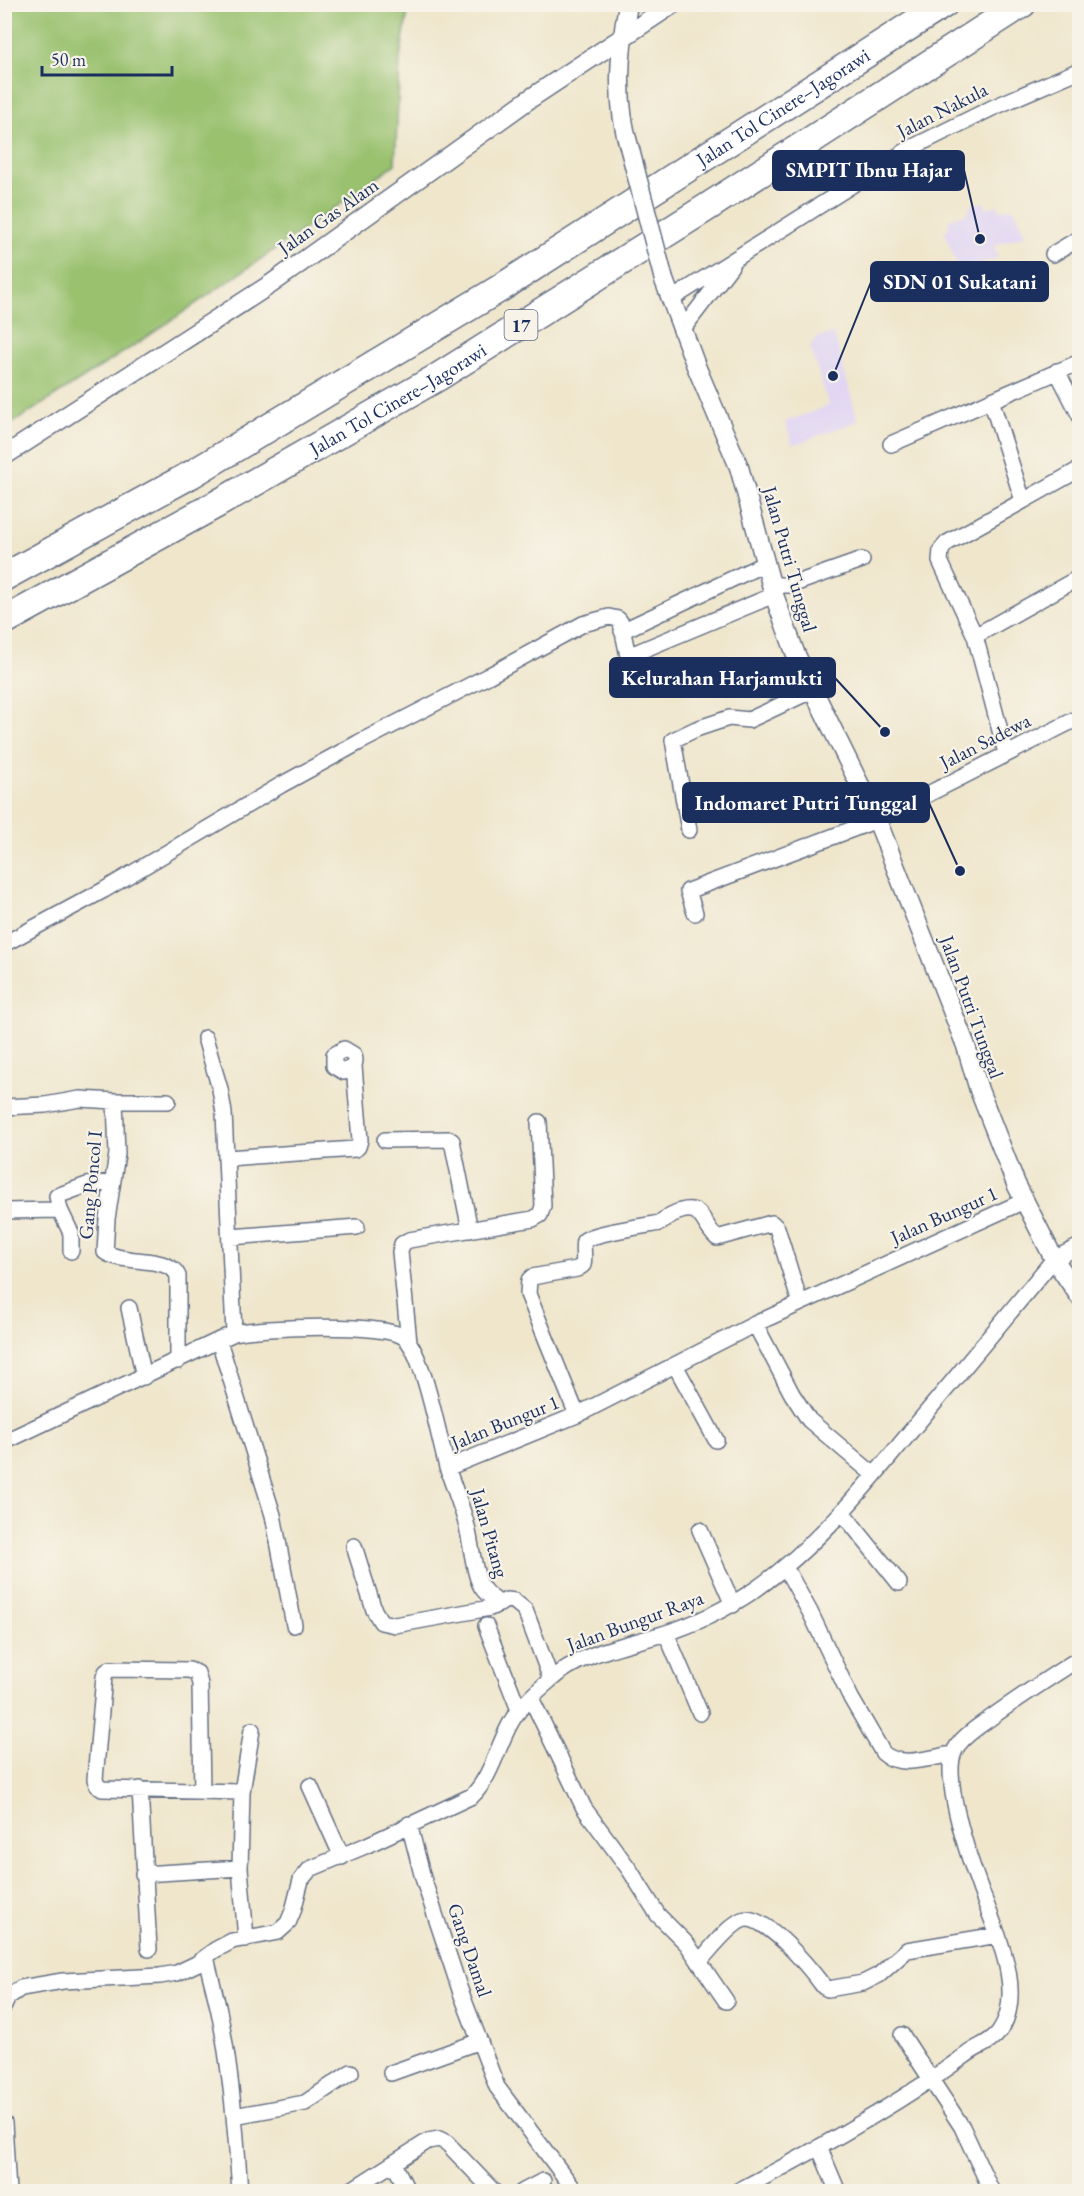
<svg xmlns="http://www.w3.org/2000/svg" width="1084" height="2196" font-family="'EB Garamond',serif">
<style>
.built{fill:#e0d4f4}
.grass{fill:#99c16e;stroke:#5a7866;stroke-width:1.5}
.lines{fill:none;stroke-linecap:round;stroke-linejoin:round}
.minor-casing{stroke:#656f84;stroke-width:18}
.tertiary-casing{stroke:#656f84;stroke-width:21}
.motorway-casing{stroke:#656f84;stroke-width:30}
.minor{stroke:#fff;stroke-width:15}
.tertiary{stroke:#fff;stroke-width:18}
.motorway{stroke:#fff;stroke-width:27}
.tertiary-bridge-casing{stroke:#656f84;stroke-width:21;stroke-linecap:butt}
.tertiary-bridge{stroke:#fff;stroke-width:18}
.labels{text-anchor:middle;dominant-baseline:central;stroke-width:4.5;stroke-linejoin:round;paint-order:stroke}
.shield{fill:#f7f3e8;stroke:#5d6a87;stroke-width:1.5}
.shield-label{font-size:18px;font-weight:bold;fill:#1b2f5e}
.street-label{font-size:20px;fill:#1b2f5e;stroke:#f7f3e8}
.leader{fill:none;stroke:#1b2f5e;stroke-width:2}
.callout-dot{fill:#1b2f5e;stroke:#f7f3e8;stroke-width:2}
.callout{fill:#1b2f5e;stroke:#1b2f5e;stroke-width:2}
.callout-label{font-size:21px;text-anchor:middle;font-weight:bold;fill:#fff}
</style>
<rect width="100%" height="100%" fill="#f7f3e8"/>
<filter id="ink" filterUnits="userSpaceOnUse"><feTurbulence type="fractalNoise" baseFrequency=".0167" numOctaves="2"/><feDisplacementMap in="SourceGraphic" scale="12" xChannelSelector="R" yChannelSelector="G"/><feConvolveMatrix kernelMatrix="1 2 1 2 8 2 1 2 1" color-interpolation-filters="sRGB"/></filter>
<filter id="wash" filterUnits="userSpaceOnUse"><feTurbulence type="fractalNoise" baseFrequency=".008" numOctaves="4" result="noise"/><feDisplacementMap in="SourceGraphic" scale="24" xChannelSelector="R" yChannelSelector="G"/><feGaussianBlur stdDeviation="1.35" result="paint"/><feColorMatrix in="noise" values="0 0 0 0 0 0 0 0 0 0 0 0 0 0 0 0 0 1.4 0 .05"/><feComposite in="paint" operator="in"/></filter>
<g filter="url(#wash)">
<rect width="100%" height="100%" fill="#efe6cc"/>
<path class="built" d="M984,202L987,208L999,205V210L1014,208L1026,235L994,245L998,258L959,270L945,234L950,224L947,220L968,213L971,205Z
M834,334L858,421L793,445L785,422L829,406L810,346L818,337Z"/>
<path class="grass" d="M5,4L409,5L400,58L395,164L338,206L144,339L5,428Z"/>
</g>
<g filter="url(#ink)">
<g class="lines">
<defs>
<path id="minor" d="M1053,254L1080,238
M670,300L909,149L992,108L1080,70
M682,330L731,266
M1057,371L1080,416
M991,400L1023,501L947,543L941,550L940,561L975,636L1006,753
M891,444L1080,362
M1023,501L1080,469
M771,585H791L862,560
M622,631L766,563
M975,636L1080,577
M689,830L673,740L696,729L729,718L749,720L813,690
M695,913L688,891L877,820L1080,717
M4,944L104,890L281,785L358,743L488,676L583,624L609,617L618,619L621,623L628,656L774,595
M205,1038L220,1089L224,1113L234,1333
M115,1101L117,1154L107,1219L105,1252C123,1265 170,1255 178,1276V1361
M4,1107L45,1105L80,1099L115,1101H168
M385,1140L449,1139L452,1141L470,1230
M227,1158L355,1149L358,1147L360,1140L354,1066L355,1060L354,1055L344,1049L334,1055V1066L344,1072L354,1066
M60,1210L71,1233V1251
M4,1211L60,1210L57,1196L87,1185L112,1182
M231,1237L357,1227
M129,1308L144,1377
M755,1324L792,1394L809,1420L874,1475
M219,1341L273,1515L294,1625
M409,1342L400,1252L402,1244L409,1240L533,1219L540,1215L543,1206L539,1122
M675,1365L716,1440
M577,1415L528,1294L529,1280L532,1277L577,1269L583,1265C585,1259 582,1245 584,1241C588,1234 649,1225 660,1223C665,1221 667,1217 671,1215C704,1199 700,1223 717,1238L772,1223L777,1228L800,1303
M4,1442L234,1333C260,1327 387,1322 405,1338C424,1355 439,1439 447,1467C453,1486 461,1504 466,1523C471,1539 474,1579 483,1589C487,1595 494,1599 500,1604
M447,1468L577,1415L755,1324L1024,1201
M842,1512L899,1583
M700,1530L733,1605
M354,1546L374,1610L381,1622L395,1625L490,1608L507,1600L514,1601L525,1610L551,1679
M785,1567L810,1612L851,1698L883,1753C900,1769 932,1757 953,1754
M486,1626L519,1710
M666,1633L700,1713
M531,1698L584,1808L629,1869L658,1915L687,1944L726,2001
M310,1786L342,1857
M140,1789L149,1949
M202,1790L200,1684L197,1673L189,1670L110,1669L106,1672L104,1677L95,1779L97,1785L102,1789L242,1792
M409,1824L423,1878L460,1990L497,2087L576,2192
M143,1874L240,1868
M246,1939L240,1868L242,1792L252,1730
M206,1957C210,1975 215,1993 219,2011C231,2070 236,2132 240,2192
M699,1962C710,1950 728,1926 742,1920C764,1911 812,1971 824,1987L828,1989L863,1983L879,1975L907,1950L998,1935
M4,2006L8,1997L21,1988L63,1981L160,1976L177,1973L196,1964L215,1950L232,1941L278,1932L288,1923L293,1911L301,1880L310,1869L365,1846L472,1796C491,1777 497,1748 510,1724C519,1707 535,1693 549,1681C583,1651 625,1646 666,1633C698,1623 728,1608 756,1589C817,1546 864,1488 911,1431C959,1374 1006,1317 1054,1259L1080,1246
M902,2035L962,2127L992,2192
M391,2073L480,2041
M234,2116L305,2103L351,2072
M4,2123L8,2192
M819,2147L838,2192
M394,2164L408,2192
M348,2192L428,2141L439,2139L447,2143L494,2192
M522,2192L543,2181
M736,2192C815,2151 894,2107 966,2055C977,2046 990,2044 999,2032C1028,1991 993,1926 979,1885C968,1855 958,1824 953,1793C951,1777 948,1758 958,1745C966,1734 979,1726 989,1719C1019,1697 1049,1678 1080,1658"/>
<path id="tertiary" d="M628,4C619,54 615,102 630,150
M664,280L696,366L739,467L774,595L796,655L877,820L966,1046L979,1090L1016,1184L1054,1259L1080,1297
M4,456L271,284L528,100L673,4"/>
<g id="motorway">
<path id="s1" d="M4,577L192,474L499,289L944,4"/>
<path id="s2" d="M4,621L217,504L438,377L706,208L1022,4"/>
</g>
</defs>
<use href="#minor" class="minor-casing"/>
<use href="#tertiary" class="tertiary-casing"/>
<use href="#motorway" class="motorway-casing"/>
<use href="#minor" class="minor"/>
<use href="#tertiary" class="tertiary"/>
<use href="#motorway" class="motorway"/>
<defs>
<path id="tertiary-bridge" d="M630,150L664,280"/>
</defs>
<use href="#tertiary-bridge" class="tertiary-bridge-casing"/>
<use href="#tertiary-bridge" class="tertiary-bridge"/>
</g>
</g>
<g class="labels">
<rect class="shield" x="504.5" y="310" width="33" height="30" rx="4.5"/>
<g class="shield-label">
<text x="521" y="325">17</text>
</g>
<g class="street-label">
<text stroke="none"><textPath href="#s1" startOffset="910">Jalan Tol Cinere–Jagorawi</textPath></text>
<text transform="translate(942 110) rotate(-27)">Jalan Nakula</text>
<text transform="translate(328 216) rotate(-35)">Jalan Gas Alam</text>
<text stroke="none"><textPath href="#s2" startOffset="452">Jalan Tol Cinere–Jagorawi</textPath></text>
<text transform="translate(790 559) rotate(74)">Jalan Putri Tunggal</text>
<text transform="translate(985 741) rotate(-27)">Jalan Sadewa</text>
<text transform="translate(972 1007) rotate(70)">Jalan Putri Tunggal</text>
<text transform="translate(90 1185) rotate(-85)">Gang Poncol I</text>
<text transform="translate(944 1215) rotate(-24)">Jalan Bungur 1</text>
<text transform="translate(505 1422) rotate(-22)">Jalan Bungur 1</text>
<text transform="translate(490 1533) rotate(74)">Jalan Pitang</text>
<text transform="translate(635 1621) rotate(-20)">Jalan Bungur Raya</text>
<text transform="translate(470 1950) rotate(71)">Gang Damal</text>
</g>
</g>
<path class="leader" d="M980 239L964 170M833 376L871 282M885 732L835 678M960 871L929 803"/>
<g class="callout-dot">
<circle cx="980" cy="239" r="6"/>
<circle cx="833" cy="376" r="6"/>
<circle cx="885" cy="732" r="6"/>
<circle cx="960" cy="871" r="6"/>
</g>
<g class="callout">
<rect x="773" y="151" width="191" height="39" rx="6"/>
<rect x="871" y="262" width="177" height="39" rx="6"/>
<rect x="610" y="658" width="225" height="39" rx="6"/>
<rect x="683" y="783" width="246" height="39" rx="6"/>
</g>
<g class="callout-label">
<text x="869" y="177">SMPIT Ibnu Hajar</text>
<text x="960" y="289">SDN 01 Sukatani</text>
<text x="722" y="685">Kelurahan Harjamukti</text>
<text x="806" y="810">Indomaret Putri Tunggal</text>
</g>
<rect width="1084" height="2196" fill="none" stroke="#f7f3e8" stroke-width="24"/>
<path d="M42 66v9h130v-9" fill="none" stroke="#1b2f5e" stroke-width="3"/>
<text x="51" y="66" font-size="18" fill="#1b2f5e" stroke="#f7f3e8" stroke-width="4.5" paint-order="stroke">50 m</text>
</svg>
